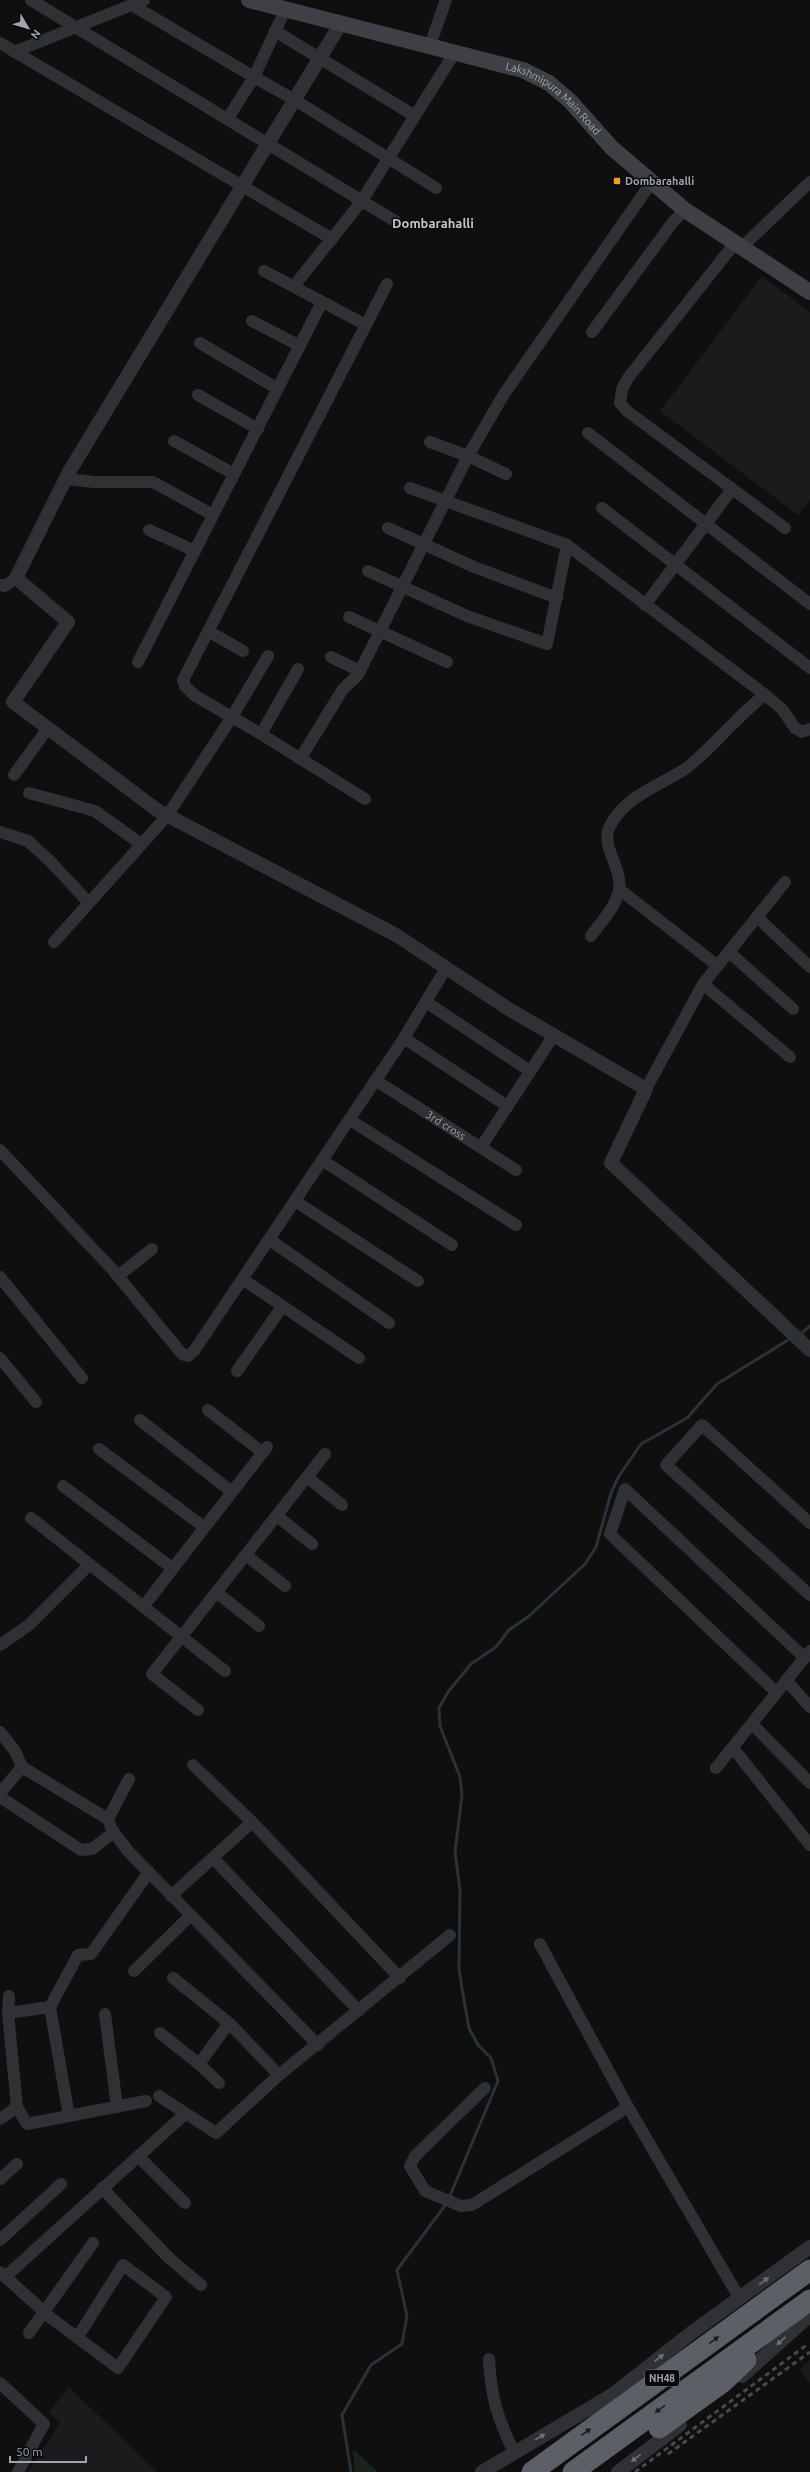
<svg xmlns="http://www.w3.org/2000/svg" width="810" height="2472" font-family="Ubuntu,sans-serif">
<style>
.built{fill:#1b1b1d}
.green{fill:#1b221c}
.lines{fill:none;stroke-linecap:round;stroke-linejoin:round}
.stream{stroke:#293238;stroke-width:3}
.minor{stroke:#303135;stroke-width:12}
.tertiary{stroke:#303135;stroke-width:14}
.secondary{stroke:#3e4045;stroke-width:16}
.motorway{stroke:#5c5f66;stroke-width:21}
.rail{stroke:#47494e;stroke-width:3;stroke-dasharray:5 4;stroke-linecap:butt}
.oneway{fill:#6e7179}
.oneway2{fill:#1a1b1d}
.poi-dot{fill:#ee9e29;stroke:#0a0a0b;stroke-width:1.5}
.labels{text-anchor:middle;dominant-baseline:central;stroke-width:3;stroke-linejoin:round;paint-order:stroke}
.shield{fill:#0a0a0b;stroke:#73777f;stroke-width:1}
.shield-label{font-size:10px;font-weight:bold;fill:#a0a6b1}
.street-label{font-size:11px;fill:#a0a6b1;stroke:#0a0a0b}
.poi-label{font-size:11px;font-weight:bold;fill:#a0a6b1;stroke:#0a0a0b;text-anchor:start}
.quarter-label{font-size:13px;font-weight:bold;fill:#c1c5cd;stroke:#0a0a0b}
</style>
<rect width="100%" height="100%" fill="#0f0f10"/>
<path class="built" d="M762,276L810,312V500L798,515L660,411Z
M810,2360V2384L800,2369Z
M69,2387L123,2439L157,2472H28L60,2423L49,2412Z"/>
<path class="green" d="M353,2449L378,2472H355Z"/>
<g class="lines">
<path class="stream" d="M803,1332L810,1326
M449,2198L498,2081L491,2058L478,2045L469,2028L462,1989L459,1969L460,1890L455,1852L462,1795L460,1777L440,1726L439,1708L448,1692L471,1664L496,1647L509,1630L529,1616L585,1564L596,1547L611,1493L619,1476L641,1444L687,1418L717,1384L788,1340
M351,2472L342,2415L371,2365L402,2344L407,2316L397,2270L447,2203"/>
<g class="minor">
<path d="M31,0L395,221"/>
<path d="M132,5L254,77L286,8"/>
<path d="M275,31L415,116"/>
<path d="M0,43L332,239"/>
<path d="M430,45L446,0"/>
<path d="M14,52L144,0"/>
<path d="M228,118L254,77L295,100L436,188"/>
<path d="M735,243L628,378L622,389L620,403L627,411L785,528"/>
<path d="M742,247L810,182"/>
<path d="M264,271L366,325"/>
<path d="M294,286L361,202L455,52"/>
<path d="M252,321L300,346"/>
<path d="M592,332L673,222L685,210"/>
<path d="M200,343L278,389"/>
<path d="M198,395L258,429"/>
<path d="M588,433L810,604"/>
<path d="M174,441L234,474"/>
<path d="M430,442L468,456L506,474"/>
<path d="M66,479L94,482H153L213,515"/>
<path d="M410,488L567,545L764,694"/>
<path d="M602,508L810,668"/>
<path d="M388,528L474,567L557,598"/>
<path d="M149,530L195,551"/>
<path d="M368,571L467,616L547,644L567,545"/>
<path d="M0,585L5,586L16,578"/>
<path d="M645,605L732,489"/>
<path d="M349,617L447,662"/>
<path d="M208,631L243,651"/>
<path d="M331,657L360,671"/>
<path d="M138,662L322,302"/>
<path d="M261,734L298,669"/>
<path d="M300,759L343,689L358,675L468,456L504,394L651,183"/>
<path d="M14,775L48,728"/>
<path d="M29,793L95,811L141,844"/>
<path d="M365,799L261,734L194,695L185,686L183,680L387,284"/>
<path d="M0,832L28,841L50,861L88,902"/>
<path d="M619,889L718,966"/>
<path d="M757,917L810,967"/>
<path d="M591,936C601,922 616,907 619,890C623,869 601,847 609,828C623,797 659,786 685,769C704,755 719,737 736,721C745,711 755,704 764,694L782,709L795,728L802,732L810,729"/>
<path d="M54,942L167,816L232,717L268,656"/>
<path d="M729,952L793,1009"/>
<path d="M703,984L790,1057"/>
<path d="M426,1002L530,1071"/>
<path d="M404,1038L507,1106"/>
<path id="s1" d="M375,1080L516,1170"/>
<path d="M646,1089L703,984L785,882"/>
<path d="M350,1120L516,1225"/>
<path d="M481,1147L554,1035"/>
<path d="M0,1150L112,1269L182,1354L188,1356L194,1351L404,1038L446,968"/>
<path d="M322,1160L452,1245"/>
<path d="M295,1201L418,1281"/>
<path d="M270,1240L389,1323"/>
<path d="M118,1276L152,1249"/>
<path d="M0,1277L82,1378"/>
<path d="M244,1280L359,1358"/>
<path d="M0,1358L36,1402"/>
<path d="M237,1371L282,1307"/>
<path d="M208,1410L262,1452"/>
<path d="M140,1420L232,1492"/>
<path d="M99,1449L204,1527"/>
<path d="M307,1477L342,1505"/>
<path d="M63,1486L172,1568"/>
<path d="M277,1516L312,1544"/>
<path d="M31,1518L225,1671"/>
<path d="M810,1523L702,1425L666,1465L810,1595"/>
<path d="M246,1555L285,1586"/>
<path d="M216,1592L259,1626"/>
<path d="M143,1607L267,1447"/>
<path d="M0,1645L29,1625L89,1565"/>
<path d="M786,1680L810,1707"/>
<path d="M776,1692L610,1534L625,1489L805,1658"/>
<path d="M198,1710L152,1674L325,1454"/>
<path d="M752,1724L810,1783"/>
<path d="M0,1732L15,1751L22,1767"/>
<path d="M733,1748L810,1845"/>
<path d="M193,1765L252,1822L400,1978"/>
<path d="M716,1768L810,1651"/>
<path d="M0,1793L22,1767L108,1819L112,1830L128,1851L318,2045"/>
<path d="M0,1797L81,1850L92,1849L114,1832"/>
<path d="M108,1819L129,1779"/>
<path d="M213,1858L359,2011"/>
<path d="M171,1896L252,1822"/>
<path d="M540,1944L628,2107L740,2299"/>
<path d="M134,1971L191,1915"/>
<path d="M173,1978L229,2023L279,2075"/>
<path d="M50,2007L69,2116"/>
<path d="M8,2013L9,1996"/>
<path d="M105,2014L117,2107"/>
<path d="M160,2033L199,2064"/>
<path d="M219,2083L199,2064L229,2023"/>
<path d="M485,2088L415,2156L410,2166L425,2191L461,2206L472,2205L628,2107"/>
<path d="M159,2096L216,2133L279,2075L450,1935"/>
<path d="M146,2101L27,2124L17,2107L8,2013L50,2007L78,1955L91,1954L149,1872"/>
<path d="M0,2119L17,2107"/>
<path d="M138,2156L185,2203"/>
<path d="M0,2179L17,2164"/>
<path d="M102,2188L169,2258L201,2285"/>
<path d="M0,2240L61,2184"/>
<path d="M0,2272L51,2318L118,2368L166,2297L123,2265L77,2338"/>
<path d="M5,2277L185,2114"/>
<path d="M29,2333L93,2243"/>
<path d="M489,2359C491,2396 497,2418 514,2452"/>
<path d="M0,2383L44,2424L18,2472"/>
</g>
<path class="tertiary" d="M341,23L69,472L16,578L68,622L13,702L157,810L396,935L507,1008L646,1089L611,1163L810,1350
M742,2376L810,2315
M482,2472L612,2395L691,2333L810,2247
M618,2472L680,2425"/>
<path class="secondary" id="s2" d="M249,0L523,70L549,83L570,101L612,148L685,210L810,292"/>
<path class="motorway" d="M659,2428L723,2382L746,2360
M532,2472L810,2270
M573,2472L810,2300"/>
<path class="rail" d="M668,2454L810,2352
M635,2472L808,2344"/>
</g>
<defs><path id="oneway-solid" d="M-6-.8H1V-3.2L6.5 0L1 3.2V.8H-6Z"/></defs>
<g class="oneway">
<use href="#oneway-solid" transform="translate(764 2281) rotate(-37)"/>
<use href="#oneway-solid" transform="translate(781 2341) rotate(139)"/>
<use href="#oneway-solid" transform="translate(659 2358) rotate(-38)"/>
<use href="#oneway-solid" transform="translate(540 2437) rotate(-30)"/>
<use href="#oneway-solid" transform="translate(636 2458) rotate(143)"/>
</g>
<g class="oneway2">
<use href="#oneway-solid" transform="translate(714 2340) rotate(-36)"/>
<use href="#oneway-solid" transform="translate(660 2409) rotate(144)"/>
<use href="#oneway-solid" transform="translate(586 2432) rotate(-36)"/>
</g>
<rect class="poi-dot" x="613" y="177" width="8" height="8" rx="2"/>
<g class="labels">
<rect class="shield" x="645" y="2370" width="34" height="16" rx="3"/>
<g class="shield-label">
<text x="662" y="2378">NH48</text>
</g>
<g class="street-label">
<text stroke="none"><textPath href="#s2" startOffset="324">Lakshmipura Main Road</textPath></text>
<text stroke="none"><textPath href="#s1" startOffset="84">3rd cross</textPath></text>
</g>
<g class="poi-label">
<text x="625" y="181">Dombarahalli</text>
</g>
<g class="quarter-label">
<text x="433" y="223">Dombarahalli</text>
</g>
</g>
<g transform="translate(28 28) rotate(128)" stroke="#0a0a0b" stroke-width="3" paint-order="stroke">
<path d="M0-3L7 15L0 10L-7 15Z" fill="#a0a6b1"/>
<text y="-6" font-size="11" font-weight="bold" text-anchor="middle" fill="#a0a6b1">N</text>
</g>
<path d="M10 2456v6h76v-6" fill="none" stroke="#a0a6b1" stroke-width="2"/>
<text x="16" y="2456" font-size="12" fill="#a0a6b1" stroke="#0a0a0b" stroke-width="3" paint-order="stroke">50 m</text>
</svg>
